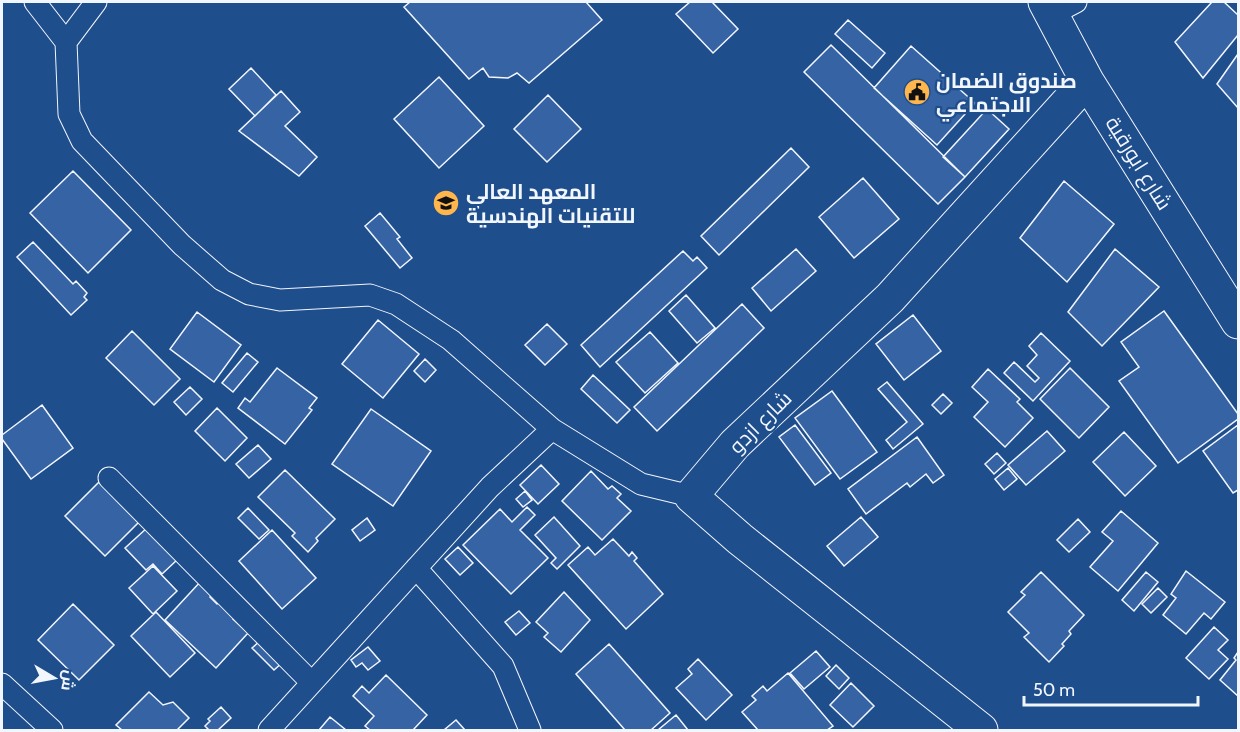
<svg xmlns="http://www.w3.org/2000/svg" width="1240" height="732" font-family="Cabin,Cairo,sans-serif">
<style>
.building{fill:#3563a3;stroke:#f2f6ff;stroke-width:1.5}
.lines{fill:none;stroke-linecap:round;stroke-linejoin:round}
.street-casing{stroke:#f2f6ff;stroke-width:23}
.primary-casing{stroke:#f2f6ff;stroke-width:35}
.street{stroke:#1f4e8c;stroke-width:21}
.primary{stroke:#1f4e8c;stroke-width:33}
.labels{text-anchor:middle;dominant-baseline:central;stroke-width:4.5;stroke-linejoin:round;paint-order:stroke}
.poi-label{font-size:21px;font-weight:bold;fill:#f2f6ff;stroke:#1f4e8c;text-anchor:start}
.street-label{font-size:21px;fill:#f2f6ff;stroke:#1f4e8c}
</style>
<rect width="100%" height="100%" fill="#1f4e8c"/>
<path class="building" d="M410,2H586L602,20L529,83L517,73L508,78L489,77L483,68L469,79L404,7Z
M690,2H712L738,29L713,53L676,14Z
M1212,2H1224L1238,15V35L1203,78L1175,42Z
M848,20L885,53L872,68L835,34Z
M831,45L965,177L938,204L804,72Z
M911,46L975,103L937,145L874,88Z
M1238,54V108L1217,84Z
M251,68L276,95L255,116L229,89Z
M439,77L484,126L439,168L394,119Z
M281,91L300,112L285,126L317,157L299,176L239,131Z
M548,95L581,129L547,162L514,129Z
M987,109L1009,129L965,177L943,157Z
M791,148L809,167L719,255L701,236Z
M73,171L131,230L88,273L30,213Z
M863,178L899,219L854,258L819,217Z
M1064,181L1114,224L1067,282L1020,238Z
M380,213L400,237L397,239L412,258L400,268L365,226Z
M33,242L73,284L76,281L87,293L84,297L87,300L71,315L17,257Z
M796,249L816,271L771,311L752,288Z
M1115,249L1159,287L1102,346L1068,312Z
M683,251L693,261L697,257L707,268L600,367L581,345Z
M686,295L715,328L697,343L669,311Z
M742,304L764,328L657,431L634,407Z
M1164,311L1238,414V419L1178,463L1119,381L1139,367L1121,342Z
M197,312L241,345L214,382L170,349Z
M913,315L941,351L904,380L876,344Z
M378,320L419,354L383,398L342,364Z
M547,324L567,344L545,365L525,345Z
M132,331L180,379L154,405L106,358Z
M650,332L678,363L645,393L616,362Z
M1041,333L1070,361L1033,401L1004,373L1014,362L1035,382L1039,378L1027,366L1037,355L1029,346Z
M247,353L258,362L233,392L222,383Z
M425,359L436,370L425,382L414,371Z
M277,368L317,398L309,408L312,410L285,444L238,408L245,398L250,402Z
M1070,368L1109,407L1079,438L1040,399Z
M988,369L1020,399L1017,402L1033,418L1005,447L974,417L988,402L972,387Z
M593,375L630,410L617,423L581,389Z
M887,382L923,424L893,449L886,440L907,422L878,389Z
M190,387L202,399L186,415L174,402Z
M832,391L877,452L840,479L795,418Z
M943,394L952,403L941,414L932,405Z
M42,405L73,448L31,479L2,439V435Z
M217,408L247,438L225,461L195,431Z
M371,409L431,451L393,506L332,464Z
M795,425L831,473L815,485L779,437Z
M1238,425V490L1233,493L1203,451Z
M1047,431L1065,451L1026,485L1008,465Z
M1124,432L1156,466L1125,496L1093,462Z
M917,437L944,475L933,483L926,474L910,487L907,483L866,514L848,489Z
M258,445L271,459L249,478L236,464Z
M997,453L1006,463L994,474L985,464Z
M541,465L559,484L538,504L520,485Z
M1008,468L1017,479L1004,490L995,479Z
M285,470L335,519L316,538L318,541L308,552L292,536L295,533L258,497Z
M591,471L608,489L612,486L621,494L617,498L631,511L602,540L562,501Z
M104,477L144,517L105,556L65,516Z
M525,491L532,500L523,507L516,499Z
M527,507L535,515L520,530L548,558L511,594L463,545L500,509L512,522Z
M248,508L269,530L259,539L238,518Z
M1121,511L1158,543L1118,591L1090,567L1113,541L1102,532Z
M554,517L580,546L557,569L551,563L556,558L535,535Z
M861,517L878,537L844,566L827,546Z
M367,518L375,530L360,541L352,530Z
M1078,519L1090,532L1069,552L1057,540Z
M148,527L178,559L162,574L153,564L146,570L125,548Z
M272,530L316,578L282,609L239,561Z
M613,539L629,556L632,552L637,558L634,561L663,594L626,629L568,565L588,547L595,555Z
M458,547L473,563L460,575L445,559Z
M153,566L177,591L153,614L129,588Z
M1186,571L1225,602L1211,619L1204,613L1186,634L1163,615L1176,598L1171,594Z
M1041,572L1084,615L1069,631L1071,634L1062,644L1064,646L1049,662L1024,637L1029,633L1008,612L1025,595L1021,592Z
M1146,572L1158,582L1134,611L1122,600Z
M201,581L214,593L210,597L217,604L221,600L236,617L233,619L248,633L216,668L165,620Z
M1158,588L1167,597L1151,613L1142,604Z
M564,592L590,620L561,652L544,637L548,633L536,622Z
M73,604L114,645L79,680L38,640Z
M519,611L530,623L516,635L505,622Z
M156,612L195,653L170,677L131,636Z
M1214,627L1228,640L1218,650L1228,659L1209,679L1186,658Z
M261,640L283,662L274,670L252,648Z
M609,644L670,713L651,730H625L576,674Z
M368,647L380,661L368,670L362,663L356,667L351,660Z
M816,651L830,667L804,689L790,673Z
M1238,652V696L1220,680L1236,660L1234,658Z
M698,659L732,695L706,720L676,688L692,674L688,669Z
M836,665L849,678L839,689L826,676Z
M788,673L833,726L827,730H758L742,712L756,700L752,696L763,686L767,691Z
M386,675L427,715L413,730H370L365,726L374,716L353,696L362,686L369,693Z
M851,683L874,706L853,727L830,705Z
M149,692L163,705L173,702L189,718L177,730H122L116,725Z
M221,707L231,718L218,730H209L205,726L210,721L208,719Z
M676,715L688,730H658Z
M330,717L346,730H319Z
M456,720L465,730H444Z"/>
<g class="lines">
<defs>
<path id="street" d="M35,2L66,42L69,114L82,141L182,245L222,280L249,294L280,300L370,295L396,304L451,340L552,429L641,484L691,496
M1051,15L1076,2
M66,42L96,2
M109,478L311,682
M416,568L503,666L530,730
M2,684L52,730
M269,730L490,487L552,429"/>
<path id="primary" d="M1045,2L1087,81L1238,322
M981,730L740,539L691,496L735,444L890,298L1087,81"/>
</defs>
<use href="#street" class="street-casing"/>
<use href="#primary" class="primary-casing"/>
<use href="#street" class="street"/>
<use href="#primary" class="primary"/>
</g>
<defs>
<symbol id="civic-disc" viewBox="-11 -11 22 22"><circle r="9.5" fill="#ffb74d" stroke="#1f4e8c"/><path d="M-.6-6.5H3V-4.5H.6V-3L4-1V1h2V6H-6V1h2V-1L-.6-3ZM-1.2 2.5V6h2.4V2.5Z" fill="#111"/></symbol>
<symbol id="university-disc" viewBox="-11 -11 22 22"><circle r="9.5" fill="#ffb74d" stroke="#1f4e8c"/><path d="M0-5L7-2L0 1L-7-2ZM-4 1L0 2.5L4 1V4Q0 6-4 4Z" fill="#111"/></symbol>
</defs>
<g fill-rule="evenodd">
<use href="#civic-disc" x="902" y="77" width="30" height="30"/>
<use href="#university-disc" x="431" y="188" width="30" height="30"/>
</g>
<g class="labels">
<g class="poi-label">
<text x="936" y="80">صندوق الضمان<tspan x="936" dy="24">الاجتماعي</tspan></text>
<text x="466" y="191">المعهد العالي<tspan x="466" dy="24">للتقنيات الهندسية</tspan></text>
</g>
<g class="street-label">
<text transform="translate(1139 163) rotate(58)">شارع ابورقية</text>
<text transform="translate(760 422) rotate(-45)">شارع ازدو</text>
</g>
</g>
<rect width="1240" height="732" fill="none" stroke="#f2f6ff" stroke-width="6"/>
<g transform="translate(54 678) rotate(100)" stroke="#1f4e8c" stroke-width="4.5" paint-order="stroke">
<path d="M0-4.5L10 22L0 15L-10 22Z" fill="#f2f6ff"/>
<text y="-9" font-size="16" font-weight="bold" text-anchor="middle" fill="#f2f6ff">ش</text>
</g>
<path d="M1024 696v9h174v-9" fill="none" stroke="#f2f6ff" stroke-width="3"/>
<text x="1033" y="696" font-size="18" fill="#f2f6ff" stroke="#1f4e8c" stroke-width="4.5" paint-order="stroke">50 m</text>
</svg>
